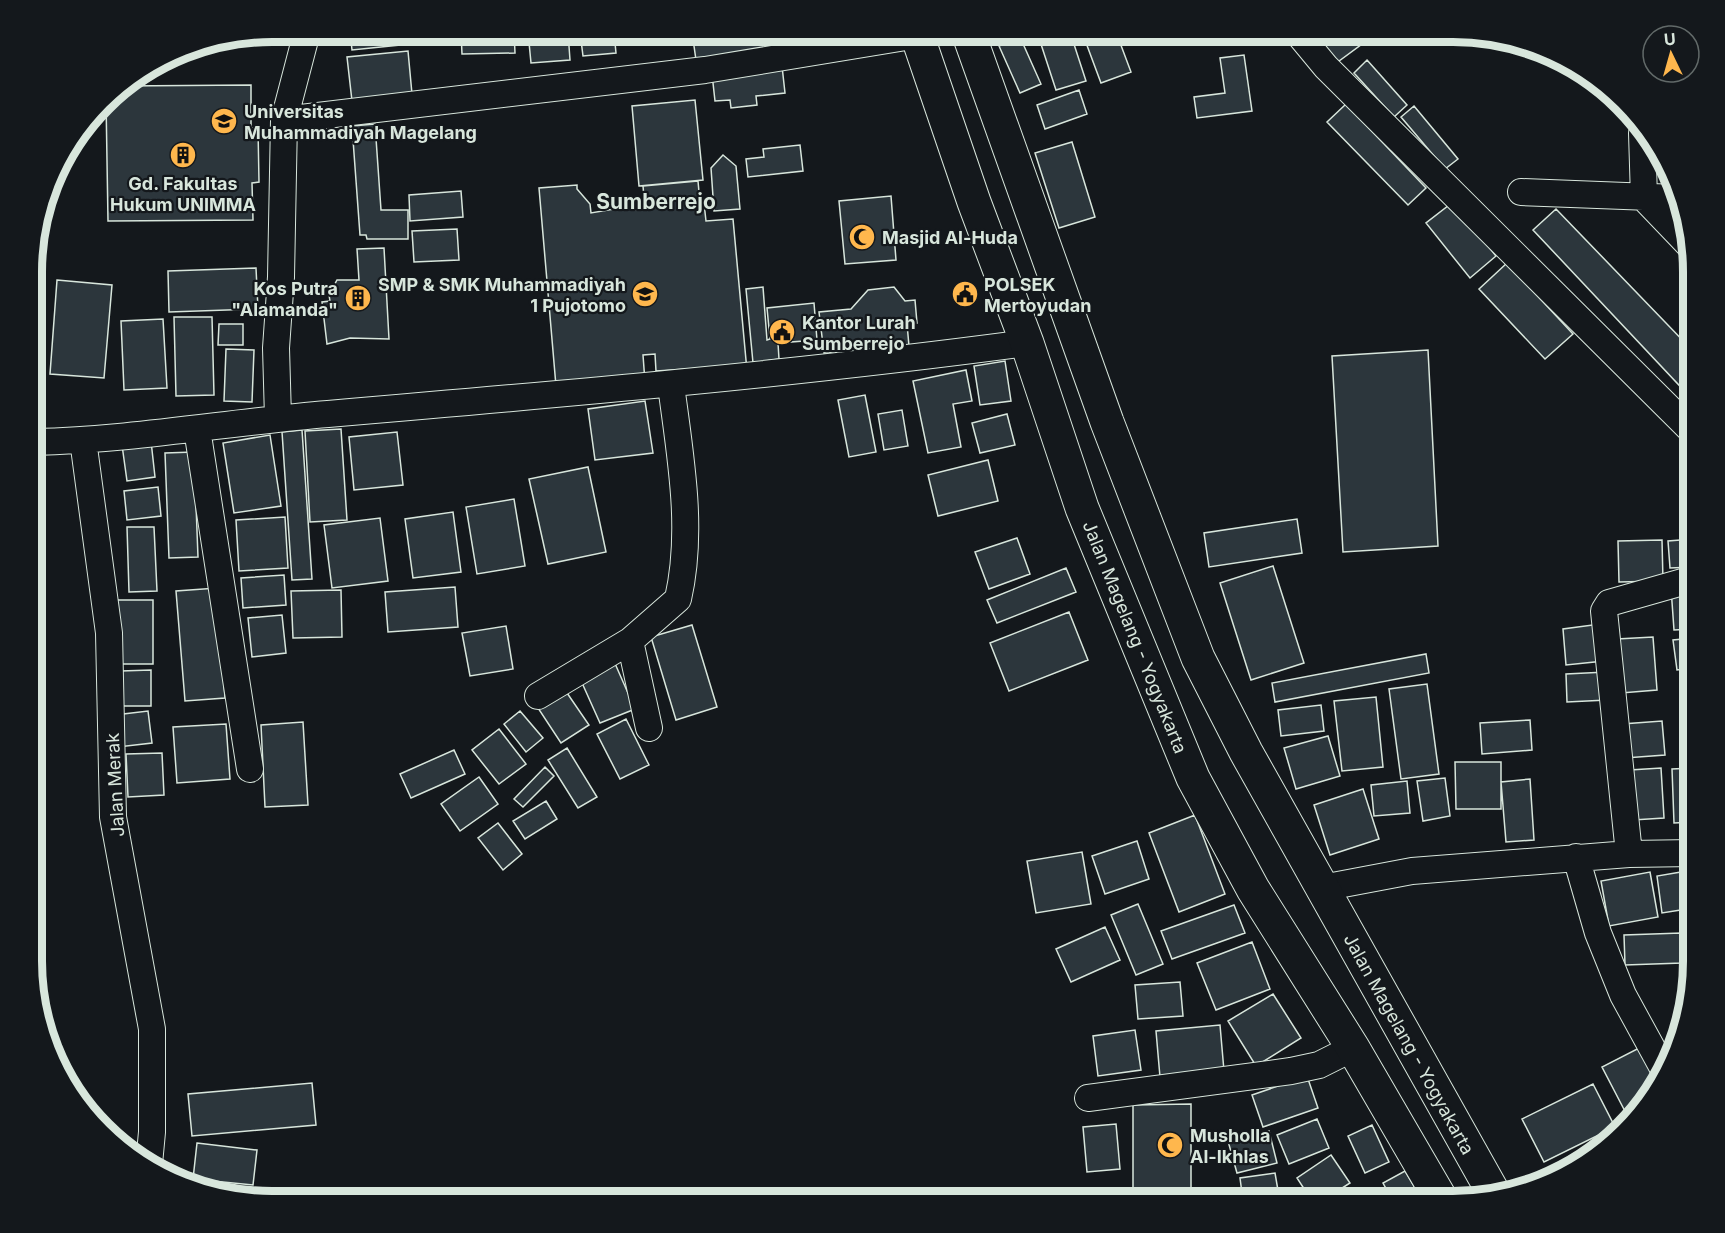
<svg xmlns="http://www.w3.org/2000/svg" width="1725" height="1233" font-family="Inter,sans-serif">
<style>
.building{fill:#2c363c;stroke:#d8e6dc;stroke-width:1.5}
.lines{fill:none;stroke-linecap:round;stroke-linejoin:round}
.minor-casing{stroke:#d8e6dc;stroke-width:28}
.trunk-casing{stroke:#d8e6dc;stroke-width:35}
.minor{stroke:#14181c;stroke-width:26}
.trunk{stroke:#14181c;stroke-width:33}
.labels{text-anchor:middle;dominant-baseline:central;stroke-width:4.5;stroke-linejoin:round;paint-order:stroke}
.poi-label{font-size:18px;font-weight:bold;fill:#d8e6dc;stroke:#14181c;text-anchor:start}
.street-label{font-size:18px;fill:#d8e6dc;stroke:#14181c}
.quarter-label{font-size:21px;font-weight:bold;fill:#d8e6dc;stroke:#14181c}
.rim{fill:none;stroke:#d8e6dc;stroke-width:8}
</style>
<rect width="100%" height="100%" fill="#14181c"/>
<path class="building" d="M350,32H399L400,45L352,50Z
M416,32H449V42H416Z
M461,32H514L515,53L462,54Z
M528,32H568L570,60L531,63Z
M580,32H614L616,53L583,56Z
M692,32H826L828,45L697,67Z
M1037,32H1070L1086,81L1056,90Z
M1082,32H1116L1131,72L1101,83Z
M1311,32H1353L1362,44L1335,64Z
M1020,37L1041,84L1020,93L999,46Z
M408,51L412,94L352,101L347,57Z
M1244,55L1252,111L1197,118L1194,97L1225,93L1220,58Z
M1367,60L1407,105L1394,117L1354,73Z
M782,66L785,93L756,96L757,105L731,108L730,100L715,101L712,74Z
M251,85V128H258L259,182L252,183L253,220L108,221L106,100L113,91L121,86Z
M1079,90L1087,114L1045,129L1037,105Z
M695,100L703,180L639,186L632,106Z
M1346,104L1426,188L1408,205L1327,122Z
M1414,106L1458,159L1445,169L1401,117Z
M375,124L381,210H408V239H367L366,235H360L352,126Z
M1072,142L1095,217L1059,228L1035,153Z
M800,145L803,171L748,177L746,159L764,157L763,149Z
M723,155L736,166L740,209L714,211L711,168Z
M698,181L700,203H704L706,221L733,219L747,371L703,368L656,371L655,354L643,355L645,382L556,386L539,188L577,185V189L590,204L591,213L632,206V210L645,209L643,186Z
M461,191L463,217L410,221L409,195Z
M891,196L896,260L845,264L839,201Z
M1453,202L1496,256L1470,278L1426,223Z
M1556,209L1693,351V400L1533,230Z
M457,229L459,260L414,262L412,231Z
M384,248L389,339L350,338L327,344L322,302L330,301L329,295L337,280H359L357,249Z
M1507,263L1573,334L1545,359L1479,289Z
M256,268L258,309L169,312L168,271Z
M57,280L112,285L104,378L50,374Z
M763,287L767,340L770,339L767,308L814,303L817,340L778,343L779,359L753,363L746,289Z
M894,287L905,301L915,300L917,323L907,324L909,346L863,352L824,353L819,312L851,309L868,290Z
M174,317H212L214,395L176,396Z
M163,319L167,388L124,390L121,321Z
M219,324H243V345H218Z
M226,349L254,350L252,402L224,401Z
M1428,350L1438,546L1343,552L1332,356Z
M1005,361L1011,401L980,405L974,366Z
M966,370L972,401L953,404L961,447L928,453L913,381Z
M865,395L876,452L849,457L838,400Z
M645,401L653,453L595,460L588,409Z
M902,410L908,446L884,450L878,414Z
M1007,414L1015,445L980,453L972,423Z
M341,429L347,520L310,522L305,431Z
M302,430L312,579L292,580L282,432Z
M397,432L403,485L354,490L349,437Z
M270,435L281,506L234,513L223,443Z
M151,441L155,477L127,481L122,445Z
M194,452L198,557L169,558L165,453Z
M988,460L998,501L938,516L928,475Z
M588,467L606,552L548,564L529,479Z
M158,487L161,516L127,520L124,491Z
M514,499L525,566L477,574L466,507Z
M453,512L461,572L413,578L405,519Z
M285,517L288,568L239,571L236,520Z
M380,518L388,581L332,588L324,525Z
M1297,519L1302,553L1209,567L1204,533Z
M127,527H154L157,591L129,592Z
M1017,538L1030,574L989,589L975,552Z
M1693,539V567L1670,568L1668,541Z
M1662,540L1663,581L1619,582L1618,541Z
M1273,566L1304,663L1251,680L1220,583Z
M1066,568L1076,592L997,623L987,600Z
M284,575L286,605L243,608L241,578Z
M1693,586V629L1674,630L1671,588Z
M455,587L458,627L388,632L385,592Z
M217,588L225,698L185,701L176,591Z
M341,590L342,637L293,638L291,591Z
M115,600H153V664H114Z
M1069,612L1088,660L1009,691L990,643Z
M282,615L286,653L252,657L248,618Z
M1600,624L1604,661L1566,665L1563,629Z
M692,625L717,707L676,720L651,637Z
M506,626L513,669L470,676L462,633Z
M1653,637L1657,690L1621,693L1617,639Z
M1693,638V668L1677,670L1673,640Z
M1426,654L1429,673L1275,702L1272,683Z
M613,659L635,709L600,723L578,674Z
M151,670V706H121V671Z
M1606,672L1607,700L1567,702L1566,674Z
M1427,684L1439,774L1401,779L1389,689Z
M565,690L589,725L561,743L538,708Z
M1376,697L1383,767L1342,771L1334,701Z
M1321,705L1324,731L1281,736L1278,710Z
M148,711L152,743L118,747L115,715Z
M520,711L543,738L526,752L504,724Z
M626,719L649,765L620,779L597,734Z
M1530,720L1532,750L1482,754L1480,723Z
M1662,721L1665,755L1625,758L1622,724Z
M303,722L308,805L265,807L261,725Z
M226,724L230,779L177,783L173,727Z
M499,729L526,764L499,784L472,750Z
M1328,736L1340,776L1296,789L1284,748Z
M567,748L597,797L578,808L548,760Z
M454,750L465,774L411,798L400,774Z
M162,753L164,795L128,797L126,754Z
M1455,762H1501V809H1456Z
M34,765L44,768L34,802Z
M545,767L554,776L523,807L514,799Z
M1661,768L1664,818L1633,820L1630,770Z
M1693,768V822L1674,823L1672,769Z
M479,777L498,804L460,831L441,804Z
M1445,778L1450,816L1423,821L1417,781Z
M1530,779L1534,840L1506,842L1501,782Z
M1407,781L1410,813L1374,816L1371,785Z
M1363,789L1379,839L1330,855L1314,805Z
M546,801L557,819L525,839L513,821Z
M1195,815L1225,894L1179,912L1149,833Z
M498,823L522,854L503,870L478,838Z
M1137,841L1149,879L1105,894L1092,856Z
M1082,852L1091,904L1036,913L1027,861Z
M1693,870V908L1662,913L1657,876Z
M1650,872L1658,917L1609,926L1601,881Z
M1138,904L1163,964L1136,975L1111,915Z
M1234,905L1245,933L1172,959L1161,931Z
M1105,927L1120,960L1071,982L1056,949Z
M1681,933L1682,963L1625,965L1624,935Z
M1252,942L1270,989L1216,1010L1197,963Z
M1180,982L1183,1016L1138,1019L1135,985Z
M1273,994L1301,1038L1256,1066L1228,1021Z
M1220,1025L1224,1071L1160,1077L1156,1031Z
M1135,1030L1141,1070L1098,1076L1093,1036Z
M1643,1046L1659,1078L1644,1108L1629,1119L1602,1067Z
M1307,1076L1318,1108L1263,1127L1252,1095Z
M312,1083L316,1125L192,1136L188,1094Z
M1593,1084L1615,1127L1544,1162L1522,1119Z
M1191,1104V1201H1133V1105Z
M1317,1119L1329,1148L1289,1164L1277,1135Z
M1116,1124L1120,1169L1087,1172L1083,1127Z
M1372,1125L1389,1162L1365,1173L1348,1136Z
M1269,1131L1277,1163L1237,1173L1228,1141Z
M197,1143L257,1150L253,1185L193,1179Z
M1597,1144L1598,1145L1560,1176L1556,1169Z
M1331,1155L1350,1183L1322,1201H1312L1297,1178Z
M1405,1171L1423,1201H1393L1383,1183Z
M1275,1173L1279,1196L1243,1201L1240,1178Z"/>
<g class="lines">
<defs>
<path id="minor" d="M1297,32L1326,67L1693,432
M284,120L705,70L918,35
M1642,133L1644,198L1690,246
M1521,192L1677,198
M278,418L276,348L281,277L284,120L307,32
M197,429L250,769
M83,440L109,633L113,817L152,1029V1132L149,1164
M34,442C132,440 230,422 328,414C562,394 795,374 1027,343
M630,641L649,728
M538,696L630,641L678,599C694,529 680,455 671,385
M1629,854L1604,611L1609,603L1693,579
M1576,857L1598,933L1623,995L1664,1070
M1322,888L1412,871L1629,854L1693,853
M1088,1098L1291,1071L1319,1065L1353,1048"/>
<path id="trunk" d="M916,32L974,202L1027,343L1082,508L1193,778L1253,889L1353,1048L1442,1201
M968,32L1107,422L1198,658L1246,752L1493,1192"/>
</defs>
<use href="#minor" class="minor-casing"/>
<use href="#trunk" class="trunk-casing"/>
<use href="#minor" class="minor"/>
<use href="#trunk" class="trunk"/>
</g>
<defs>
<symbol id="university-disc" viewBox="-11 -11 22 22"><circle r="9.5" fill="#ffb74d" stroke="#14181c"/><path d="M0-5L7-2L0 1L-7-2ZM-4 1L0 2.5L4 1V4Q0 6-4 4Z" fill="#111"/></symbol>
<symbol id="building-disc" viewBox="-11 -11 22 22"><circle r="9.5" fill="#ffb74d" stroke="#14181c"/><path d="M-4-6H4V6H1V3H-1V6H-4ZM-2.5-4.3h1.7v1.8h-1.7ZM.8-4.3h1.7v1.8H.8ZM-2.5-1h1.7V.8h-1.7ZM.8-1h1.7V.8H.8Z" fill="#111"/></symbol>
<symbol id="mosque-disc" viewBox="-11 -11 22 22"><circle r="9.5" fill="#ffb74d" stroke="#14181c"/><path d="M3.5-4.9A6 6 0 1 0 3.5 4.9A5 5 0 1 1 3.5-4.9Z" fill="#111"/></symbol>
<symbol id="school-disc" viewBox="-11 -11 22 22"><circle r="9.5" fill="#ffb74d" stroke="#14181c"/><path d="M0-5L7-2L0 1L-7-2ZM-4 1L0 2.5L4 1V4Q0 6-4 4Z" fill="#111"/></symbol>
<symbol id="civic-disc" viewBox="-11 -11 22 22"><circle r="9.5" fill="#ffb74d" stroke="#14181c"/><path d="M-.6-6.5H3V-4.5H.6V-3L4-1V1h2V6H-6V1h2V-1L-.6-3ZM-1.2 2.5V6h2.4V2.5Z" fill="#111"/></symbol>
</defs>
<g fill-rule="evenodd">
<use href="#university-disc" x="209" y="106" width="30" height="30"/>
<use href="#building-disc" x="168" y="140" width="30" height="30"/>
<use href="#mosque-disc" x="847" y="222" width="30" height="30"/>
<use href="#school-disc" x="630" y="279" width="30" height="30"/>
<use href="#civic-disc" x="950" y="279" width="30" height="30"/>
<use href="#building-disc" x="343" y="283" width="30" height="30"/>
<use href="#civic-disc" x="767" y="317" width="30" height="30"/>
<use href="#mosque-disc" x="1155" y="1130" width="30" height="30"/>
</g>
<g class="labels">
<g class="poi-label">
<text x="244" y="111">Universitas<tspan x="244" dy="21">Muhammadiyah Magelang</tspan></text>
<text x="183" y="183" text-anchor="middle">Gd. Fakultas<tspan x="183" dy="21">Hukum UNIMMA</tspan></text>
<text x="882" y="237">Masjid Al-Huda</text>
<text x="626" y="284" text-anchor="end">SMP &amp; SMK Muhammadiyah<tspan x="626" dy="21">1 Pujotomo</tspan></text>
<text x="984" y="284">POLSEK<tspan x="984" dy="21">Mertoyudan</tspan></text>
<text x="338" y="288" text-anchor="end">Kos Putra<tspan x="338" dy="21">"Alamanda"</tspan></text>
<text x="802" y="322">Kantor Lurah<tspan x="802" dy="21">Sumberrejo</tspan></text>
<text x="1190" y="1135">Musholla<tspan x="1190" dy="21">Al-Ikhlas</tspan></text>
</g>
<g class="street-label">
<text transform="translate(1135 637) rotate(68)">Jalan Magelang - Yogyakarta</text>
<text transform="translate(115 785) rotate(-93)">Jalan Merak</text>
<text transform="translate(1409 1044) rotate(61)">Jalan Magelang - Yogyakarta</text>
</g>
<g class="quarter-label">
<text x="656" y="201">Sumberrejo</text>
</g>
</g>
<path d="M0 0H1725V1233H0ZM272 42H1453A230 230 0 0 1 1683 272V961A230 230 0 0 1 1453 1191H272A230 230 0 0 1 42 961V272A230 230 0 0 1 272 42Z" fill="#14181c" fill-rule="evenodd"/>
<path class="rim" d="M272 42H1453A230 230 0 0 1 1683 272V961A230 230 0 0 1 1453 1191H272A230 230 0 0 1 42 961V272A230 230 0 0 1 272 42Z"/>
<g transform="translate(1671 54) rotate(355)"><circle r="28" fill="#14181c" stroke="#626a69" stroke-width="1.5"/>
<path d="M0-4.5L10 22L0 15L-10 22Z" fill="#ffb74d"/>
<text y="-9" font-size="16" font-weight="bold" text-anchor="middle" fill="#d8e6dc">U</text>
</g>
</svg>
